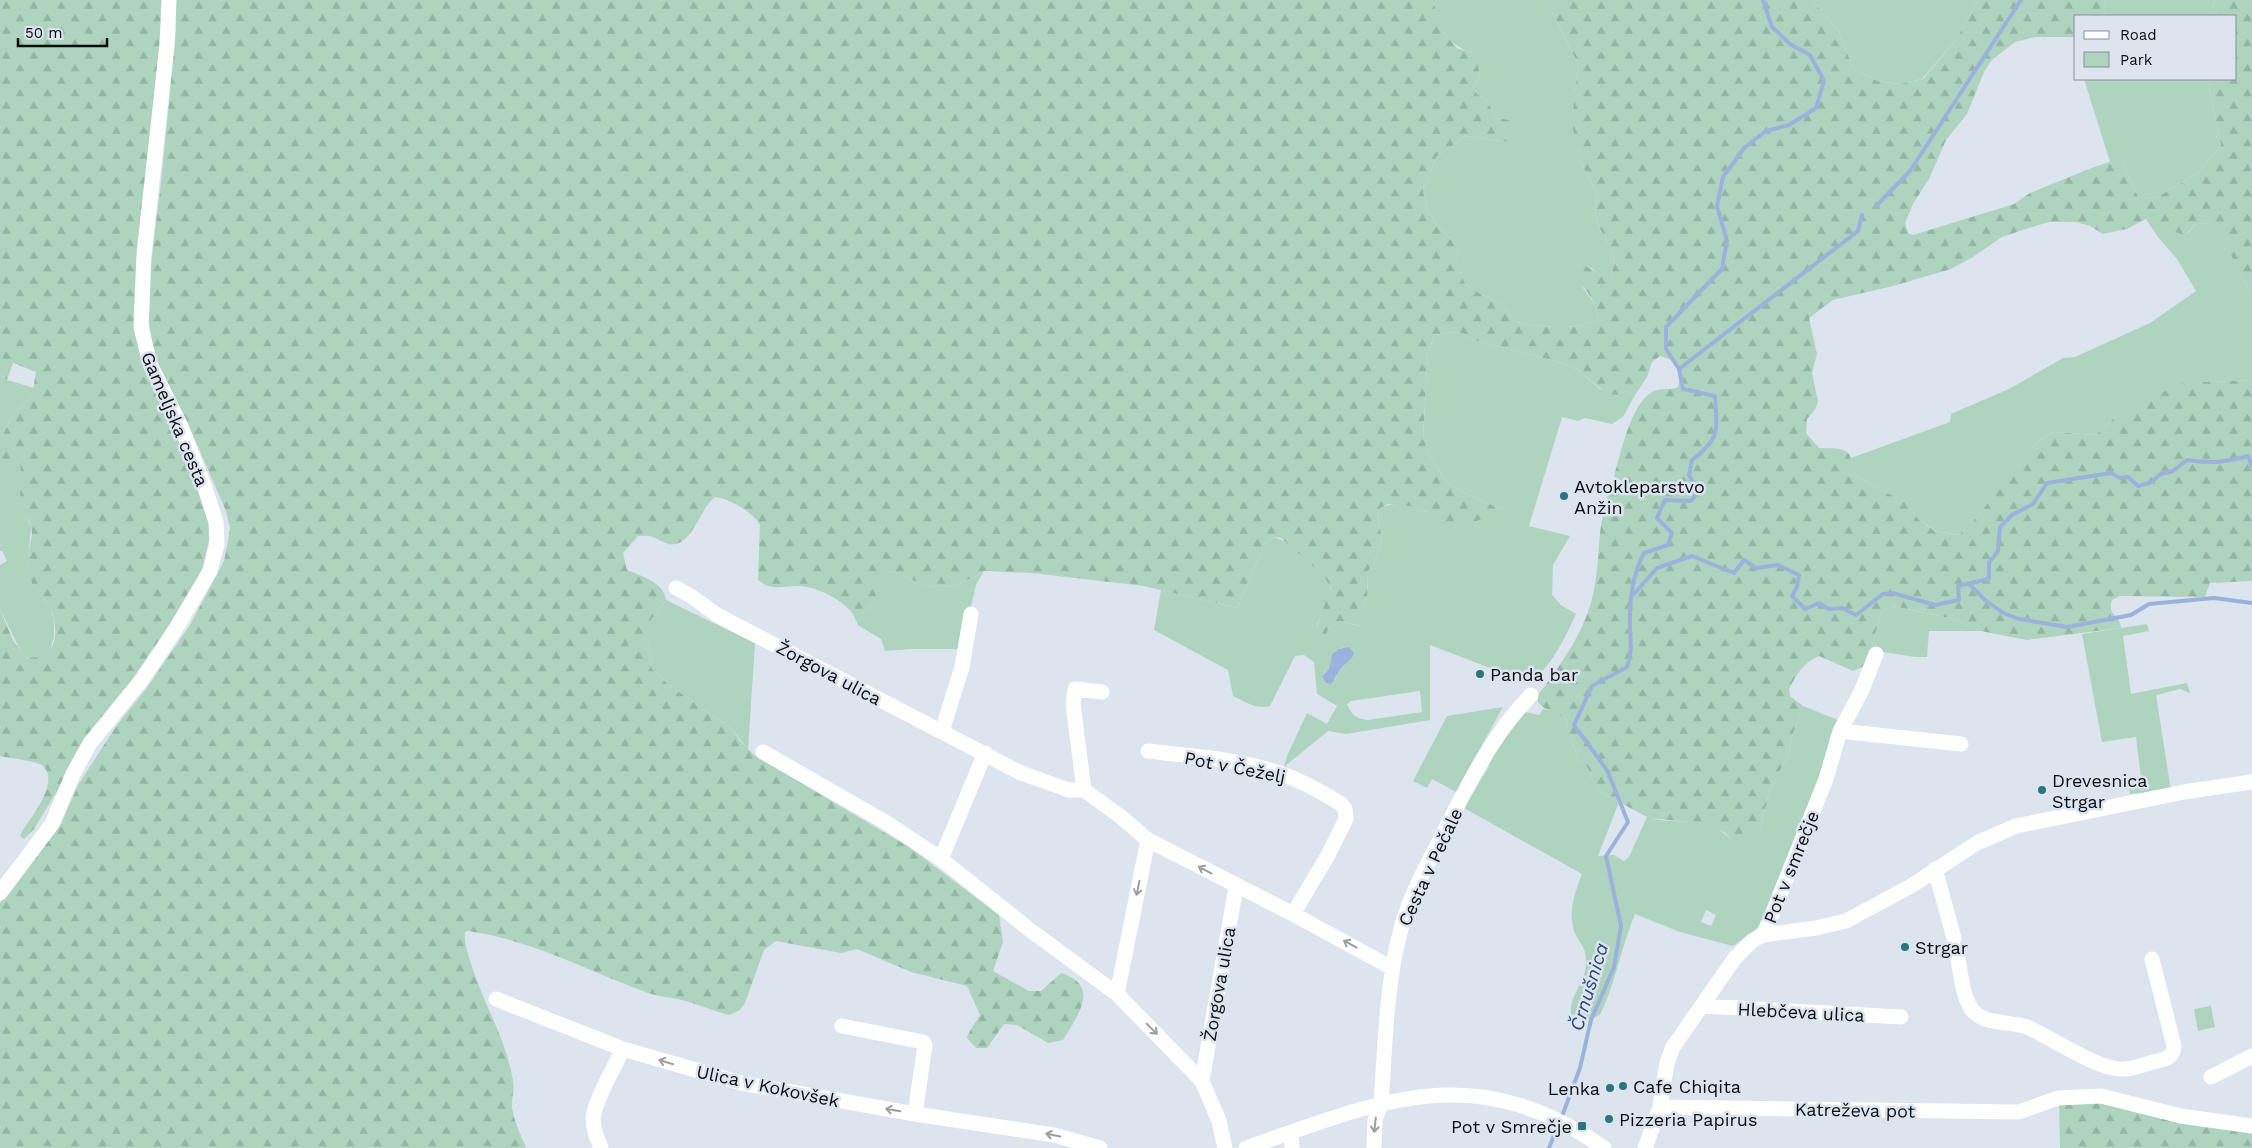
<svg xmlns="http://www.w3.org/2000/svg" width="2252" height="1148" font-family="'Work Sans',sans-serif">
<style>
.green{fill:#aed4c0;fill-rule:evenodd}
.forest{fill:url(#forest-firs)}
.water{fill:#9bb3dc}
.lines{fill:none;stroke-linecap:round;stroke-linejoin:round}
.stream{stroke:#9bb3dc;stroke-width:4}
.minor{stroke:#fff;stroke-width:15}
.oneway{stroke:#9d9e9f}
.poi-dot{fill:#2c757c;stroke:#dce4ee;stroke-width:2}
.labels{text-anchor:middle;dominant-baseline:central;stroke-width:5;stroke-linejoin:round;paint-order:stroke}
.street-label{font-size:18px;fill:#0a0c0f;stroke:#dce4ee}
.poi-label{font-size:18px;fill:#0a0c0f;stroke:#dce4ee;text-anchor:start}
.water-label{font-size:19px;font-style:italic;fill:#274579;stroke:#dce4ee}
</style>
<defs>
<pattern id="forest-firs" width="22" height="20" patternUnits="userSpaceOnUse" patternTransform="scale(1.25)"><rect width="22" height="20" fill="#aed4c0"/><path d="M5 1l3.5 6h-7zM16 11l3.5 6h-7z" fill="#94b5a4"/></pattern>
</defs>
<rect width="100%" height="100%" fill="#dce4ee"/>
<path class="green" d="M1432,0H1546L1579,66L1574,92L1581,163L1598,195C1585,230 1624,244 1611,275H1601L1590,267L1583,288C1591,299 1599,306 1597,320C1572,331 1542,327 1516,322L1498,302L1482,295L1465,284L1460,270V254L1454,242L1441,230L1428,212L1423,191L1436,157L1466,136L1508,142L1503,119L1497,118L1487,101L1477,94L1473,87L1480,76L1472,53C1443,42 1442,28 1432,0Z
M1812,0H1978L1956,40L1922,79L1899,84L1877,81L1853,68L1838,30Z
M2105,0H2215L2209,16H2106Z
M2084,79H2211L2209,88L2221,145L2198,173L2156,198L2138,197L2122,162H2110Z
M2153,218L2159,223L2187,234L2196,224L2211,223L2216,225L2252,296V380L2210,382L2113,419L2096,435L2053,432L2040,440L2023,458L1978,516L1959,535L1936,531L1919,520L1906,503L1851,473V458L1950,422L1951,414L2009,389L2063,358L2075,357L2150,323L2196,291L2177,259L2157,236L2146,219Z
M1448,332L1462,333L1477,341L1559,362L1580,371L1600,389L1617,395L1626,391L1635,395L1623,417L1612,424L1585,418L1578,421L1562,417L1529,526L1570,536L1553,565L1552,595L1561,605L1576,614C1569,630 1546,678 1528,681C1525,681 1519,679 1516,678L1430,645V720L1346,734L1328,731L1284,767L1287,756L1307,713L1327,724L1337,706L1317,694L1314,662L1304,655L1295,656L1270,706C1256,710 1246,702 1233,696L1228,670L1154,630L1161,590L1237,608L1264,545L1273,537C1291,540 1315,567 1329,581C1335,596 1319,614 1316,629L1328,630L1338,621L1360,626L1363,607L1367,598L1368,571L1375,561L1382,537L1378,521L1379,509C1403,495 1433,515 1455,527L1505,511L1454,488L1445,480L1431,458L1423,437L1428,351L1435,335ZM1343,647L1336,678L1330,684L1323,674L1329,669L1332,654ZM1420,691L1422,712L1368,720C1356,719 1351,714 1347,704L1351,701Z
M0,374L7,380L34,388L32,396L11,418L0,441Z
M5,460H14L20,465L22,480L21,505L31,527L28,558L32,585L50,606L54,621V637L50,651L44,656L35,658L25,657L21,652L0,609V565L7,561L2,551H0V462Z
M891,571L927,586L954,587L984,571L976,585L961,649H910L885,651L881,639L858,625L853,614H861C865,610 871,606 873,602C879,590 877,578 891,571Z
M666,600L755,643L748,750L732,729L669,685L652,669L648,641V624Z
M1892,606L1949,618L1981,631H1929L1927,657H1915L1871,650L1881,612Z
M2147,624L2149,631L2123,636L2131,694L2187,683L2190,693L2180,689L2156,695L2171,791L2130,794L2129,782L2141,778L2136,737L2102,742L2082,634Z
M1803,706L1838,720L1822,775L1760,926L1733,946L1680,932L1635,914C1621,947 1616,982 1600,1015L1587,1020L1571,1014C1569,996 1586,981 1586,963C1587,947 1578,942 1574,931C1568,911 1575,892 1582,874L1464,808L1488,768L1495,751L1525,712L1539,715L1543,709L1556,712L1565,718L1578,759L1588,768L1593,781L1604,794L1619,802L1598,856L1614,855L1624,861L1629,857L1647,817C1666,824 1689,819 1709,824C1722,828 1729,841 1741,844L1760,829L1770,789L1789,754L1790,742ZM1706,910L1716,915L1711,926L1701,922Z
M1503,707L1456,792L1432,779L1427,788L1413,781L1447,716Z
M2211,1006L2215,1027L2198,1031L2194,1009Z"/>
<path class="forest" d="M0,0H164L137,264L134,323L213,523L202,570L190,593L162,641L91,735L34,829L24,839L20,836L23,830C32,816 61,780 42,765C35,761 9,758 0,756V609L13,640L25,657C58,662 60,631 50,607C47,599 34,593 32,584C31,579 28,561 28,557C28,548 34,537 31,527C30,520 23,514 21,507C19,497 22,477 20,465L14,460L0,462V441L11,418L32,396L36,372L13,363L7,380L0,374Z
M175,0H1432L1445,34L1457,48L1472,53L1477,62L1480,76L1473,87L1477,94L1487,101L1497,118L1509,120L1514,125V136L1508,142L1466,136L1436,157L1423,191L1428,212L1441,230L1454,242L1460,254V270L1465,284L1482,295L1498,302L1516,322C1542,327 1572,331 1597,320C1600,302 1582,287 1573,273L1578,264C1591,267 1598,275 1611,275C1624,244 1585,230 1598,195L1581,163L1573,129L1574,92L1579,66L1546,0H1812L1838,30L1853,68L1877,81L1899,84L1923,79L1956,40L1978,0H2105L2106,16H2076V37H2035L2015,42L1991,61L1984,72L1967,114L1946,140L1929,179L1913,204L1905,223L1908,233L1913,235L2014,204L2030,193L2094,167L2110,162H2122L2138,197L2156,198L2198,173L2221,145L2209,88L2211,79H2236V16H2209L2215,0H2252V296L2216,226L2211,223L2196,224L2185,235L2165,229L2153,218L2146,219L2127,229L2103,234L2090,226L2076,222H2049L2032,227L2002,237L1973,257L1951,269L1893,286L1833,300L1809,318L1817,354L1812,373L1818,401L1816,408L1807,419L1806,433L1819,448C1840,449 1855,445 1851,473L1906,503L1919,520L1935,531L1959,535L1978,516L2022,458L2040,440L2053,432L2096,435L2113,419L2144,401L2183,383L2252,380V581L2210,583L2205,597L2120,596L2112,600C2107,616 2120,614 2121,628L2027,640L1981,631L1949,618L1893,606L1881,612L1871,650L1864,666L1853,671L1819,656C1803,663 1797,674 1789,689L1790,696L1803,706L1790,742L1789,754L1770,789L1760,829L1746,842L1741,844L1735,843L1724,832L1709,824L1649,818L1604,794L1593,781L1588,768L1578,759L1565,718C1555,712 1545,711 1538,702V695C1562,664 1587,628 1594,590C1601,554 1596,526 1610,491L1620,489L1622,481L1614,477C1620,454 1631,404 1652,392C1660,387 1670,391 1678,387L1681,375L1672,360L1660,356L1652,362L1647,377L1635,395L1626,391L1617,395L1607,394L1580,371L1559,362L1477,341L1462,333L1448,332L1435,335L1428,351L1423,437L1431,458L1445,480L1454,488L1505,511L1502,517L1493,516L1455,527L1433,519L1428,512L1410,506L1388,504L1379,509L1378,521L1382,537L1375,561L1368,571L1367,598L1363,607L1361,626L1338,621L1328,630L1324,638L1316,629L1331,587L1322,574L1281,538L1273,537L1264,545L1237,608L1144,586L1032,573L984,571L954,587L927,586L891,571C877,578 880,590 873,602C871,606 865,610 861,614H853C843,601 823,590 807,587C788,583 775,594 758,580L760,525C753,512 730,499 715,497C701,507 693,542 675,544C666,546 661,540 653,537C649,535 643,536 638,536L623,553L627,570C641,576 664,582 666,600L648,624V641L652,669L669,685L732,729L740,741L754,755L909,847L999,915L1003,942L993,971L1029,991H1041L1061,973C1101,985 1078,1016 1063,1040L1048,1043L1017,1025L1004,1024L987,1048H976L967,1038C969,1030 976,1023 980,1015L967,986L911,972L857,949L841,953L776,941L764,950L745,1003L740,1010L729,1015C713,1011 698,1004 682,1000C671,997 659,997 648,993C588,971 532,940 468,931L465,932C462,947 482,993 488,1008C499,1031 509,1057 513,1081C515,1090 511,1099 512,1108C514,1121 521,1135 526,1148H0V903L61,824L78,785L117,725L146,689L190,625L224,561L228,541L230,528L226,511L192,433L159,367L152,343L149,322L151,264L162,174L176,30Z
M2075,1099L2252,1125V1148H2060L2059,1101Z"/>
<path class="water" d="M1349,647L1354,653C1352,661 1345,663 1340,669C1336,674 1336,679 1331,684L1326,683L1322,676L1329,669L1332,654L1339,649Z"/>
<g class="lines">
<path class="stream" d="M1876,206L1910,171L2021,0
M1679,369L1858,231L1862,215
M1968,583L1985,600L2003,613L2019,619L2067,627L2131,615L2149,604L2214,598L2252,603
M1633,595L1657,568L1692,556L1734,573L1744,560L1756,568L1778,565L1799,575L1797,587L1792,596L1805,609L1819,603L1829,609L1842,608L1856,615L1883,594L1893,593L1935,605L1959,600L1958,586L1989,579V563L1998,551L2000,527L2012,515L2033,504L2047,483L2111,473L2120,478L2128,477L2138,486L2150,483L2161,474L2173,471L2187,460C2210,464 2227,462 2248,456L2252,466
M1561,1119L1580,1068L1591,1020L1614,967L1621,926L1606,856L1628,822L1607,770L1574,725L1592,686L1627,667C1634,648 1629,636 1630,617C1630,596 1634,572 1644,553L1668,545L1672,533L1657,518L1665,500L1691,501L1698,492L1689,475L1692,460C1721,438 1717,430 1715,396L1683,389L1679,369L1666,349V327L1722,269L1727,241L1717,206L1723,177L1745,147L1766,131L1789,125L1816,108L1824,81L1810,55L1790,44L1772,27L1763,0
M1549,1148L1558,1125"/>
<path class="minor" d="M676,588L691,596L717,615L1021,773L1069,790H1084L1120,816L1148,840L1293,914L1392,968
M942,731L962,667L971,614
M1840,731L1961,744
M1148,751C1188,756 1238,759 1276,772C1299,779 1320,791 1341,804L1345,809L1346,819L1327,857L1293,914
M763,752L887,823L941,859L1030,930L1117,994L1202,1081L1219,1121L1225,1148
M1084,790L1073,704L1075,689L1102,692
M941,859L985,753
M1935,869L1954,938
M0,893L52,824L73,774L90,743L140,682L175,630L210,571L217,544L216,522L205,488L180,424L150,364L141,327L144,254L167,45L169,0
M1763,935L1816,928L1846,921L1911,886L1977,843L2016,826L2184,792L2252,782
M1956,949C1960,966 1962,999 1973,1011C1985,1025 2011,1021 2027,1027C2052,1038 2095,1068 2120,1069C2131,1070 2143,1065 2153,1062C2165,1059 2173,1059 2174,1046L2152,959
M1117,994L1148,840
M496,999L623,1049
M1702,1006L1901,1017
M842,1026L923,1042L925,1045L915,1114
M2211,1077L2252,1056
M1202,1081L1236,887
M1660,1107L2019,1112L2058,1098L2101,1096L2181,1116L2252,1126
M1291,1132L1292,1148
M601,1148C597,1138 593,1129 593,1118C595,1100 615,1066 623,1049L741,1083L915,1114L1054,1135L1100,1148
M1246,1148C1381,1101 1473,1057 1604,1148
M1374,1148L1375,1120L1381,1103C1385,1049 1386,989 1399,937C1407,900 1427,865 1444,832C1468,784 1493,734 1531,695
M1645,1148L1660,1107L1667,1063L1673,1047L1735,958L1752,941L1763,935L1769,922L1826,779L1840,731L1862,690L1876,654"/>
</g>
<defs><path id="oneway-shaft" d="M-6 0H5M1.5-3L5.5 0L1.5 3" fill="none" stroke-width="1.6" stroke-linecap="round" stroke-linejoin="round" transform="scale(1.25)"/></defs>
<g class="oneway">
<use href="#oneway-shaft" transform="translate(1205 870) rotate(-152)"/>
<use href="#oneway-shaft" transform="translate(1138 888) rotate(101)"/>
<use href="#oneway-shaft" transform="translate(1350 944) rotate(-151)"/>
<use href="#oneway-shaft" transform="translate(1152 1029) rotate(45)"/>
<use href="#oneway-shaft" transform="translate(666 1062) rotate(-163)"/>
<use href="#oneway-shaft" transform="translate(893 1110) rotate(-170)"/>
<use href="#oneway-shaft" transform="translate(1375 1125) rotate(96)"/>
<use href="#oneway-shaft" transform="translate(1053 1135) rotate(-168)"/>
</g>
<g class="poi-dot">
<circle cx="1564" cy="496" r="5"/>
<circle cx="1480" cy="674" r="5"/>
<circle cx="2042" cy="790" r="5"/>
<circle cx="1905" cy="947" r="5"/>
<circle cx="1623" cy="1086" r="5"/>
<circle cx="1610" cy="1088" r="5"/>
<circle cx="1609" cy="1119" r="5"/>
<rect x="1577" y="1121" width="10" height="10" rx="2.5"/>
</g>
<g class="labels">
<g class="street-label">
<text transform="translate(175 419) rotate(67)">Gameljska cesta</text>
<text transform="translate(829 673) rotate(28)">Žorgova ulica</text>
<text transform="translate(1235 767) rotate(11)">Pot v Čeželj</text>
<text transform="translate(1430 867) rotate(-65)">Cesta v Pečale</text>
<text transform="translate(1791 867) rotate(-68)">Pot v smrečje</text>
<text transform="translate(1219 984) rotate(-80)">Žorgova ulica</text>
<text transform="translate(1801 1012) rotate(3)">Hlebčeva ulica</text>
<text transform="translate(768 1086) rotate(12)">Ulica v Kokovšek</text>
<text transform="translate(1855 1110) rotate(1)">Katreževa pot</text>
</g>
<g class="poi-label">
<text x="1574" y="486">Avtokleparstvo<tspan x="1574" dy="21">Anžin</tspan></text>
<text x="1490" y="674">Panda bar</text>
<text x="2052" y="780">Drevesnica<tspan x="2052" dy="21">Strgar</tspan></text>
<text x="1915" y="947">Strgar</text>
<text x="1633" y="1086">Cafe Chiqita</text>
<text x="1600" y="1088" text-anchor="end">Lenka</text>
<text x="1619" y="1119">Pizzeria Papirus</text>
<text x="1572" y="1126" text-anchor="end">Pot v Smrečje</text>
</g>
<g class="water-label">
<text transform="translate(1589 987) rotate(-73)">Črnušnica</text>
</g>
</g>
<rect x="2074" y="15" width="162" height="65" fill="#dce4ee" stroke="#888e95"/>
<rect x="2084" y="31" width="25" height="8" fill="#ffffff" stroke="#888e95"/>
<text x="2120" y="40" font-size="15" fill="#0a0c0f">Road</text>
<rect x="2084" y="52" width="25" height="15" fill="#aed4c0" stroke="#888e95"/>
<text x="2120" y="65" font-size="15" fill="#0a0c0f">Park</text>
<path d="M18 38v8h89v-8" fill="none" stroke="#0a0c0f" stroke-width="2.5"/>
<text x="25" y="38" font-size="15" fill="#0a0c0f" stroke="#dce4ee" stroke-width="4" paint-order="stroke">50 m</text>
</svg>
